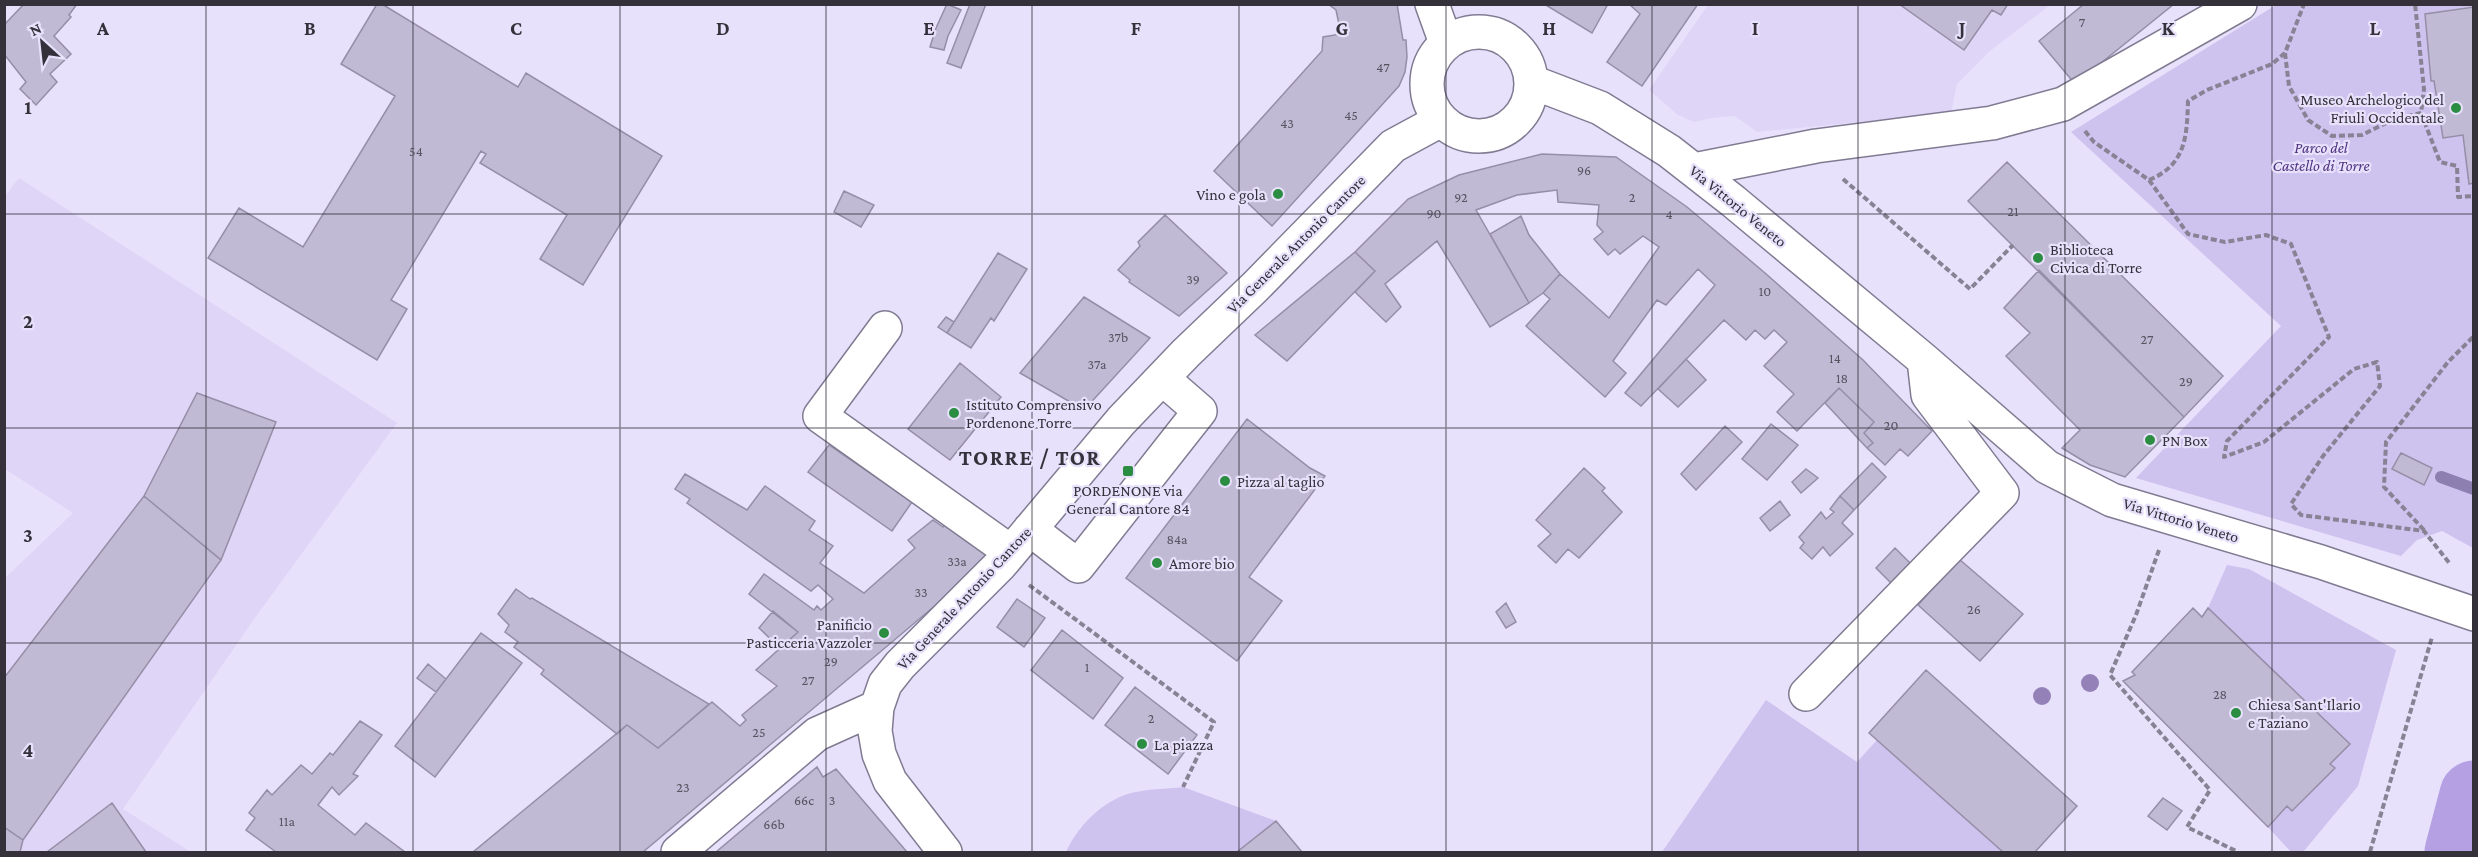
<svg xmlns="http://www.w3.org/2000/svg" width="2478" height="857" font-family="'Crimson Pro',serif">
<style>
.built{fill:#ded5f7}
.green{fill:#cec2ee}
.lines{fill:none;stroke-linecap:round;stroke-linejoin:round}
.stream{stroke:#8e7fb1;stroke-width:12}
.river{stroke:#b4a0e3;stroke-width:69}
.building{fill:#c1bad4;stroke:#958ea7;stroke-width:1.5}
.minor-casing{stroke:#817b92;stroke-width:36}
.path{stroke:#878294;stroke-width:4;stroke-dasharray:6 3;stroke-linecap:butt}
.minor{stroke:#fff;stroke-width:33}
.tree{fill:#9481b8}
.grid{fill:none;stroke:#34313b;stroke-width:1.5;stroke-opacity:0.55}
.poi-dot{fill:#2b8d41;stroke:#e8e1fc;stroke-width:2}
.labels{text-anchor:middle;dominant-baseline:central;stroke-width:4.5;stroke-linejoin:round;paint-order:stroke}
.number-label{font-size:14px;fill:#575361}
.poi-label{font-size:16px;fill:#34313b;stroke:#e8e1fc;text-anchor:start}
.park-label{font-size:16px;font-style:italic;fill:#503381;stroke:#e8e1fc}
.street-label{font-size:16px;fill:#34313b;stroke:#e8e1fc}
.district-label{font-size:22px;font-weight:bold;letter-spacing:1.5px;fill:#34313b;stroke:#e8e1fc}
.grid-label{font-size:20px;text-anchor:middle;font-weight:bold;fill:#34313b;stroke:#e8e1fc;stroke-width:4.5;stroke-linejoin:round;paint-order:stroke}
</style>
<rect width="100%" height="100%" fill="#e8e1fc"/>
<path class="built" d="M1708,5H2050L1990,51L1957,84L1951,113L1757,132L1735,116L1712,118L1694,122L1678,115L1649,90Z
M19,178L397,423L252,622L123,809L191,852H5V578L73,513L5,469V196Z"/>
<path class="green" d="M2276,5H2473V548L2442,531L2417,540L2401,556L2136,478L2281,326L2071,132Z
M2227,565L2249,569L2396,650L2358,786L2303,852H2291L2268,827L2287,806L2293,811L2335,768L2330,764L2350,744L2208,608Z
M1766,700L1857,762L1877,740L2004,852H1662Z
M1183,787L1276,821L1237,852H1066C1078,826 1102,801 1131,793C1147,789 1166,789 1183,787Z"/>
<g class="lines">
<path class="stream" d="M2441,477L2474,489"/>
<path class="river" d="M2459,852L2474,795"/>
</g>
<path class="building" d="M24,4H77L69,15L71,17L54,36L71,54L50,74L57,82L36,105L20,89L26,82L4,54V25Z
M377,4H382L518,87L526,73L662,156L583,285L540,259L567,215L480,163L486,154L481,151L391,300L407,309L377,360L208,258L239,208L303,247L395,96L341,64Z
M947,4L961,10L948,36L944,50L930,47L936,28Z
M970,4H986L961,68L947,63Z
M1328,4H1397L1403,40H1406L1407,57L1405,72L1399,86L1272,226L1214,171L1322,51L1323,37L1341,34L1336,10Z
M1544,4H1608L1592,33Z
M1629,4H1698L1642,86L1607,62L1640,14Z
M1899,4H2008L2001,15L1992,10L1964,50Z
M2084,4H2174L2075,84L2039,41Z
M2474,7V183L2469,184L2463,135L2443,138L2434,81H2431L2425,14Z
M1542,154L1616,157L1687,207L1765,273L1863,360L1932,431L1908,456L1900,449L1885,465L1867,448L1873,443L1864,433L1874,422L1839,388L1797,431L1777,412L1794,394L1764,366L1787,342L1774,330L1765,339L1755,330L1746,340L1724,320L1641,406L1625,393L1715,285L1698,269L1666,305L1657,300L1613,361L1626,373L1605,397L1526,326L1550,299L1543,293L1560,274L1609,318L1659,247L1643,236L1620,254L1615,249L1608,255L1594,239L1603,232L1597,225L1599,205L1558,202L1557,190L1517,195L1476,210L1529,303L1490,327L1437,241L1385,284L1401,307L1386,322L1355,292L1375,271L1355,252L1408,199L1459,175Z
M2007,162L2223,376L2184,417L1968,201Z
M844,191L874,205L861,227L834,212Z
M1165,215L1227,273L1179,316L1129,282L1130,280L1118,270L1140,246L1138,242Z
M1521,216L1529,235L1560,274L1543,293L1529,303L1490,234Z
M1355,252L1375,271L1287,361L1255,335Z
M998,253L1027,269L994,321L991,318L971,348L947,333Z
M2039,270L2184,417L2125,477L2090,465L2062,448L2080,430L2006,356L2030,333L2004,308Z
M1084,297L1150,338L1084,410L1020,373Z
M946,317L954,322L947,333L938,327Z
M1686,359L1706,380L1678,407L1658,389Z
M960,363L1001,397L950,460L908,429Z
M1839,388L1874,422L1864,433L1873,443L1867,448L1825,403Z
M197,393L276,422L221,560L144,496Z
M1247,419L1310,468L1325,476L1249,577L1282,601L1237,661L1126,578Z
M1771,424L1798,445L1767,480L1742,459Z
M1725,426L1742,442L1696,490L1681,474Z
M829,445L912,502L892,531L808,472Z
M2401,453L2432,468L2424,485L2392,469Z
M1872,463L1886,477L1854,510L1840,496Z
M1584,468L1605,488L1602,491L1622,512L1579,558L1568,549L1556,563L1538,546L1551,534L1536,520Z
M1806,469L1818,478L1801,493L1792,482Z
M685,474L747,510L765,486L815,521L809,530L833,546L820,563L864,593L915,548L908,540L933,520L943,527L945,524L988,555L956,588L643,852H473L627,725L658,748L712,702L740,726L746,720L742,715L777,686L756,670L798,632L749,594L764,574L814,610L817,606L821,610L833,599L818,585L811,591L687,503L690,499L675,489Z
M144,496L221,560L23,840L4,827V678Z
M1840,496L1854,510L1842,523L1853,534L1830,556L1823,547L1812,559L1800,548L1804,543L1799,537L1821,512L1826,519L1834,512L1830,509Z
M1780,501L1790,515L1770,531L1760,518Z
M1895,548L1913,566L1893,585L1876,568Z
M1959,559L2023,614L1980,661L1918,605Z
M516,589L530,599L532,598L709,704L658,748L627,725L617,734L541,674L544,670L514,647L518,642L505,632L509,625L498,614Z
M1017,599L1045,618L1024,647L997,627Z
M1506,603L1516,622L1506,628L1496,612Z
M2193,608L2202,617L2208,608L2350,744L2330,764L2335,768L2292,811L2287,806L2268,827L2123,681L2135,675L2132,672Z
M773,611L798,632L780,648L759,628Z
M1062,630L1123,678L1093,719L1031,670Z
M481,633L522,663L435,777L395,746Z
M428,664L446,679L436,692L417,678Z
M1926,670L2077,806L2035,852H2003L1869,733Z
M1135,687L1197,735L1168,774L1105,725Z
M360,721L382,735L353,774L358,776L339,795L332,787L318,805L355,835L366,823L405,852H276L246,830L255,818L249,813L267,790L272,795L301,765L312,774L330,753L333,755Z
M817,767L823,777L836,769L907,852H716Z
M2163,798L2182,811L2167,830L2148,816Z
M112,803L146,852H47Z
M1276,821L1302,852H1237Z
M4,827L23,840L20,852H4Z"/>
<g class="lines">
<defs>
<path id="minor" d="M1432,4L1446,43
M1427 84a52 52 0 1 1 104 0a52 52 0 1 1-104 0Z
M1532,82L1600,108L1669,151L1733,201L1924,360L2047,467L2112,500L2321,562L2474,614
M1694,170L1816,146L1992,123L2063,104L2240,4
M885,328L820,416L1011,552
M1030,529L1078,566L1200,411L1162,378
M1806,694L2002,493L1928,395L1924,360
M678,852L817,734L877,707
M945,852L890,781L879,754L875,731L877,707L885,684L900,665L1001,564L1121,421L1186,353L1255,287L1393,146L1441,120"/>
</defs>
<use href="#minor" class="minor-casing"/>
<path class="path" d="M2285,53L2289,86L2308,120L2332,136L2362,135L2394,119L2421,113L2424,89L2415,4
M2421,113L2440,162L2457,166L2458,197L2474,196
M2085,131L2094,142L2149,180L2188,234L2225,242L2266,235L2291,244L2329,337L2227,441L2224,457L2264,442L2354,369L2377,362L2380,386L2323,456L2291,504L2301,515L2424,531L2450,564
M1843,179L1970,289L2013,245
M2149,180C2186,165 2187,136 2188,101L2207,90L2272,64L2285,53L2304,4
M2424,530L2384,487L2386,442L2448,362L2474,336
M2159,550L2136,615L2110,675L2210,790L2187,827L2238,852
M1029,585L1214,722L1183,787
M2370,852L2432,637"/>
<use href="#minor" class="minor"/>
</g>
<g class="tree">
<circle cx="2090" cy="683" r="9"/>
<circle cx="2042" cy="696" r="9"/>
</g>
<path class="grid" d="M206,4V852M413,4V852M620,4V852M826,4V852M1032,4V852M1239,4V852M1446,4V852M1652,4V852M1858,4V852M2065,4V852M2272,4V852M4,214H2474M4,428H2474M4,643H2474"/>
<g class="poi-dot">
<circle cx="2456" cy="108" r="6"/>
<circle cx="1278" cy="194" r="6"/>
<circle cx="2038" cy="258" r="6"/>
<circle cx="954" cy="413" r="6"/>
<circle cx="2150" cy="440" r="6"/>
<rect x="1122" y="465" width="12" height="12" rx="3"/>
<circle cx="1225" cy="481" r="6"/>
<circle cx="1157" cy="563" r="6"/>
<circle cx="884" cy="633" r="6"/>
<circle cx="2236" cy="713" r="6"/>
<circle cx="1142" cy="744" r="6"/>
</g>
<g class="labels">
<g class="number-label">
<text x="2082" y="22">7</text>
<text x="1383" y="67">47</text>
<text x="1351" y="115">45</text>
<text x="1287" y="123">43</text>
<text x="416" y="151">54</text>
<text x="1584" y="170">96</text>
<text x="1461" y="197">92</text>
<text x="1632" y="197">2</text>
<text x="2013" y="211">21</text>
<text x="1434" y="213">90</text>
<text x="1669" y="214">4</text>
<text x="1193" y="279">39</text>
<text x="1765" y="291">10</text>
<text x="1118" y="337">37b</text>
<text x="2147" y="339">27</text>
<text x="1835" y="358">14</text>
<text x="1097" y="364">37a</text>
<text x="1842" y="378">18</text>
<text x="2186" y="381">29</text>
<text x="1891" y="425">20</text>
<text x="1177" y="539">84a</text>
<text x="957" y="561">33a</text>
<text x="921" y="592">33</text>
<text x="1974" y="609">26</text>
<text x="831" y="661">29</text>
<text x="1087" y="667">1</text>
<text x="808" y="680">27</text>
<text x="2220" y="694">28</text>
<text x="1151" y="718">2</text>
<text x="759" y="732">25</text>
<text x="683" y="787">23</text>
<text x="804" y="800">66c</text>
<text x="832" y="800">3</text>
<text x="287" y="821">11a</text>
<text x="774" y="824">66b</text>
</g>
<g class="poi-label">
<text x="2444" y="99" text-anchor="end">Museo Archelogico del<tspan x="2444" dy="18">Friuli Occidentale</tspan></text>
<text x="1266" y="194" text-anchor="end">Vino e gola</text>
<text x="2050" y="249">Biblioteca<tspan x="2050" dy="18">Civica di Torre</tspan></text>
<text x="966" y="404">Istituto Comprensivo<tspan x="966" dy="18">Pordenone Torre</tspan></text>
<text x="2162" y="440">PN Box</text>
<text x="1237" y="481">Pizza al taglio</text>
<text x="1128" y="490" text-anchor="middle">PORDENONE via<tspan x="1128" dy="18">General Cantore 84</tspan></text>
<text x="1169" y="563">Amore bio</text>
<text x="872" y="624" text-anchor="end">Panificio<tspan x="872" dy="18">Pasticceria Vazzoler</tspan></text>
<text x="2248" y="704">Chiesa Sant'Ilario<tspan x="2248" dy="18">e Taziano</tspan></text>
<text x="1154" y="744">La piazza</text>
</g>
<g class="park-label">
<text x="2321" y="147">Parco del<tspan x="2321" dy="18">Castello di Torre</tspan></text>
</g>
<g class="street-label">
<text transform="translate(1738 206) rotate(39)">Via Vittorio Veneto</text>
<text transform="translate(1296 244) rotate(-45)">Via Generale Antonio Cantore</text>
<text transform="translate(2181 520) rotate(17)">Via Vittorio Veneto</text>
<text transform="translate(964 598) rotate(-47)">Via Generale Antonio Cantore</text>
</g>
<g class="district-label">
<text x="1030" y="457">TORRE / TOR</text>
</g>
</g>
<g class="grid-label">
<text x="103" y="35">A</text>
<text x="310" y="35">B</text>
<text x="516" y="35">C</text>
<text x="723" y="35">D</text>
<text x="929" y="35">E</text>
<text x="1136" y="35">F</text>
<text x="1342" y="35">G</text>
<text x="1549" y="35">H</text>
<text x="1755" y="35">I</text>
<text x="1962" y="35">J</text>
<text x="2168" y="35">K</text>
<text x="2375" y="35">L</text>
<text x="28" y="114">1</text>
<text x="28" y="328">2</text>
<text x="28" y="542">3</text>
<text x="28" y="757">4</text>
</g>
<rect width="2478" height="857" fill="none" stroke="#34313b" stroke-width="12"/>
<g transform="translate(42 42) rotate(333)" stroke="#e8e1fc" stroke-width="4.5" paint-order="stroke">
<path d="M0-4.5L10 22L0 15L-10 22Z" fill="#34313b"/>
<text y="-9" font-size="16" font-weight="bold" text-anchor="middle" fill="#34313b">N</text>
</g>
</svg>
